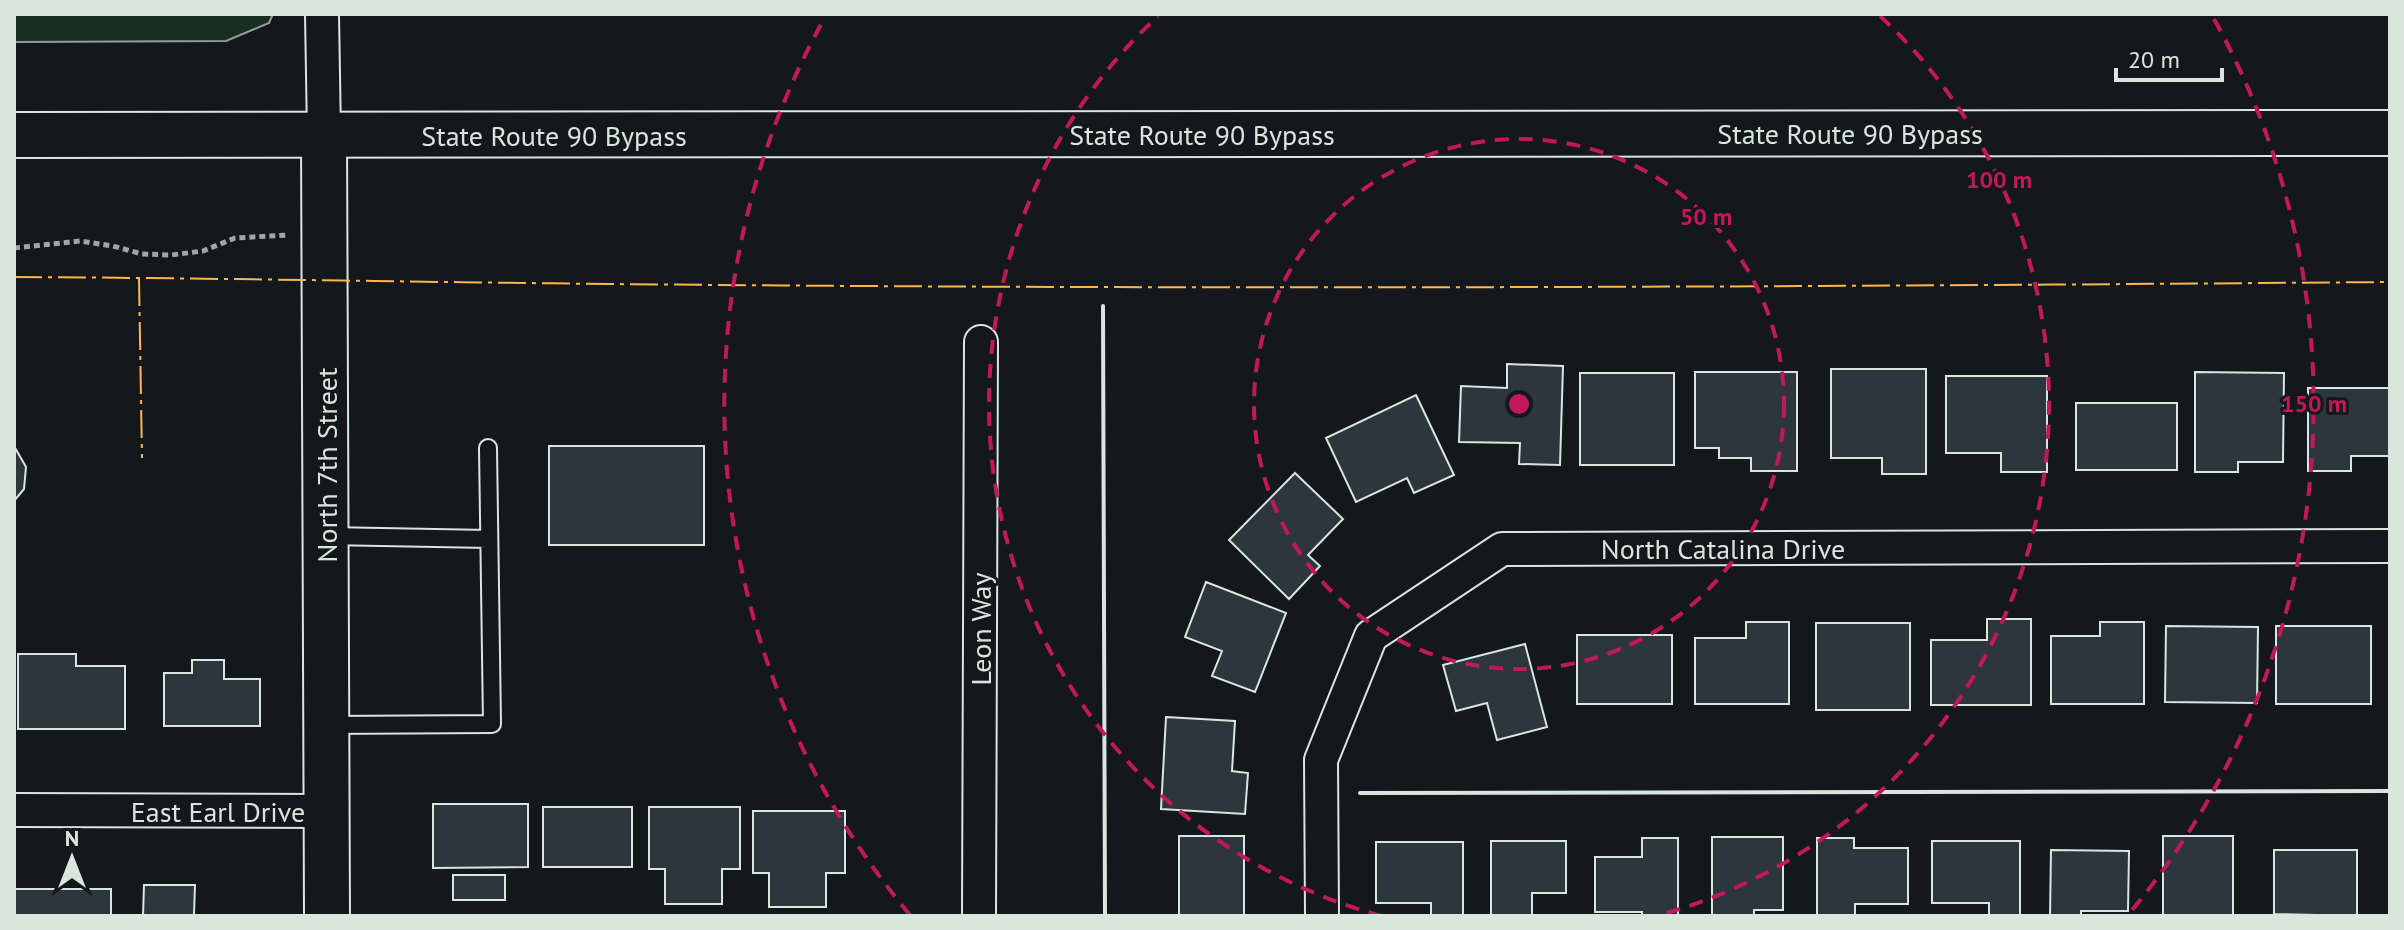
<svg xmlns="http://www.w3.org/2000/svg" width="2404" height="930" font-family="'PT Sans',sans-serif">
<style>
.green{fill:#1a2d24;stroke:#939e99;stroke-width:2}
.building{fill:#2c363c;stroke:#d8e6dc;stroke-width:2}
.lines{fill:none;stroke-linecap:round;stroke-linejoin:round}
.lane-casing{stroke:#d8e6dc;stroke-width:20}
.street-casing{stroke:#d8e6dc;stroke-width:36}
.secondary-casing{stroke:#d8e6dc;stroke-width:48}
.highway-casing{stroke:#d8e6dc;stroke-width:48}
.path{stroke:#9da8a2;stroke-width:5;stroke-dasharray:6 4;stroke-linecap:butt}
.lane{stroke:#14181c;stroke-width:16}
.street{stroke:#14181c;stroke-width:32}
.secondary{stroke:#14181c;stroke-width:44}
.highway{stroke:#14181c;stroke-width:44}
.wall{stroke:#d8e6dc;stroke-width:4}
.power{stroke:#ffb74d;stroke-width:2;stroke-dasharray:28 6 4 6;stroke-linecap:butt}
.ring{fill:none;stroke:#c2185b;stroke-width:4;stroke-dasharray:14 10}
.labels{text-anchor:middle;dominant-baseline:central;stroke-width:6;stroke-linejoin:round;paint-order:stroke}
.street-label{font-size:28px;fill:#d8e6dc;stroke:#14181c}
.centre{fill:#c2185b;stroke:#14181c;stroke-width:4}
.ring-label{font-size:24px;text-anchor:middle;font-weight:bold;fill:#c2185b;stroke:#14181c;stroke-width:6;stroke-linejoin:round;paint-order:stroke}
</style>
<rect width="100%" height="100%" fill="#14181c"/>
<path class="green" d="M14,14H273L269,23L226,41L14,42Z"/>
<path class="building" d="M1507,364L1563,366L1560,465L1519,464L1520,443L1459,442L1461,386L1507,388Z
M1831,369H1926V474H1882V458H1831Z
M1695,372H1797V471H1751V458H1719V448H1695Z
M2195,372L2284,373L2283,462H2238V472H2195Z
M1580,373H1674V465H1580Z
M1946,376H2047V472H2001V453H1946Z
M2308,388H2390V456H2351V471H2308Z
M1416,395L1454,475L1414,493L1407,478L1356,502L1326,438Z
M2076,403H2177V470H2076Z
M14,446L26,467L24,489L14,501Z
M549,446H704V545H549Z
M1295,473L1343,519L1308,555L1320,566L1289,599L1229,540Z
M1206,582L1286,613L1255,692L1212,676L1222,651L1185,637Z
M1987,619H2031V705H1931V640H1987Z
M1746,622H1789V704H1695V638H1746Z
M2100,622H2144V704H2051V636H2100Z
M1816,623H1910V710H1816Z
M2166,626L2258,627L2257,703L2165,702Z
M2276,626H2371V704H2276Z
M1577,635H1672V704H1577Z
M1525,644L1547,727L1497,740L1487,703L1456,711L1443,665Z
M18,654H76V666H125V729H18Z
M192,660H224V679H260V726H164V673H192Z
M1166,717L1235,721L1232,771L1248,773L1245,814L1161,809Z
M433,804H528V867L433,868Z
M543,807H632V867H543Z
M649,807H740V869H722V904H665V869H649Z
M753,811H845V873H826V907H769V873H753Z
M1179,836H1244V916H1179Z
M2163,836H2233V916H2163Z
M1712,837H1783V910H1754V916H1712Z
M1642,838H1678V916H1642V912H1595V857H1642Z
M1817,838H1854V848H1908V904H1855V916H1817Z
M1491,841H1566V893H1532V916H1491Z
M1932,841H2020V916H1989V903H1932Z
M1376,842H1463V916H1431V903H1376Z
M2051,850L2129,851L2128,911H2081V916H2050Z
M2274,850H2357V916L2274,914Z
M453,875H505V900H453Z
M144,885H195L194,915L261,916H143Z
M14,889H111V916H14Z"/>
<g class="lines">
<defs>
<path id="lane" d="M327,536L489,539
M327,725L492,724L488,448"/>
<path id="street" d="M322,14L324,135
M14,810L326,811
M979,916L981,342
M1322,916L1321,760L1371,636L1502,549L2390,546"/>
<path id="secondary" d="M324,135L327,916"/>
<path id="highway" d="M14,135L2390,133"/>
</defs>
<use href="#lane" class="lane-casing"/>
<use href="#street" class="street-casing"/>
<use href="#secondary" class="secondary-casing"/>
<use href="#highway" class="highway-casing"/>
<path class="path" d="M14,248L80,241L113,246L142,254L171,255L203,251L235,238L288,235"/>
<use href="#lane" class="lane"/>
<use href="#street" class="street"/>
<use href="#secondary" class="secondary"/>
<use href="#highway" class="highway"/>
<path class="wall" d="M1103,306L1105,916
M1360,793L2390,791"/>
<path class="power" d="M14,277C213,278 412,282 611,284C1204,290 1797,287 2390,282
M139,278L142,458"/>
</g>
<g class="ring">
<circle cx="1519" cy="404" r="265"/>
<path d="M1382 916A530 530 0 0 1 1158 16M1880 16A530 530 0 0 1 1656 916"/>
<path d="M910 915A795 795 0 0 1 824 19M2214 19A795 795 0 0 1 2128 915"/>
</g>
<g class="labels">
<g class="street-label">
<text x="1850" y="133">State Route 90 Bypass</text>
<text x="1202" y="134">State Route 90 Bypass</text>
<text x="554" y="135">State Route 90 Bypass</text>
<text transform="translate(326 465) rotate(-90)">North 7th Street</text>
<text x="1723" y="548">North Catalina Drive</text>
<text transform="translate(980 629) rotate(-90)">Leon Way</text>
<text x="218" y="811">East Earl Drive</text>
</g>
</g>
<circle cx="1519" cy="404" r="12" class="centre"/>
<g class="ring-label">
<text x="1999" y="188">100 m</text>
<text x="1706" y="225">50 m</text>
<text x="2314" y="412">150 m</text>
</g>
<rect width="2404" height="930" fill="none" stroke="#d8e6dc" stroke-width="32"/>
<g transform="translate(72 858)" stroke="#14181c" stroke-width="6" paint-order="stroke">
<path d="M0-6L14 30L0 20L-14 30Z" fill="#d8e6dc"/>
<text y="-12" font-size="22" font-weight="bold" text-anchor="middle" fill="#d8e6dc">N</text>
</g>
<path d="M2116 68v12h106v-12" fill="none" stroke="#d8e6dc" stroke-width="4"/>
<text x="2128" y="68" font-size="24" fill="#d8e6dc" stroke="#14181c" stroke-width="6" paint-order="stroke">20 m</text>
</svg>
